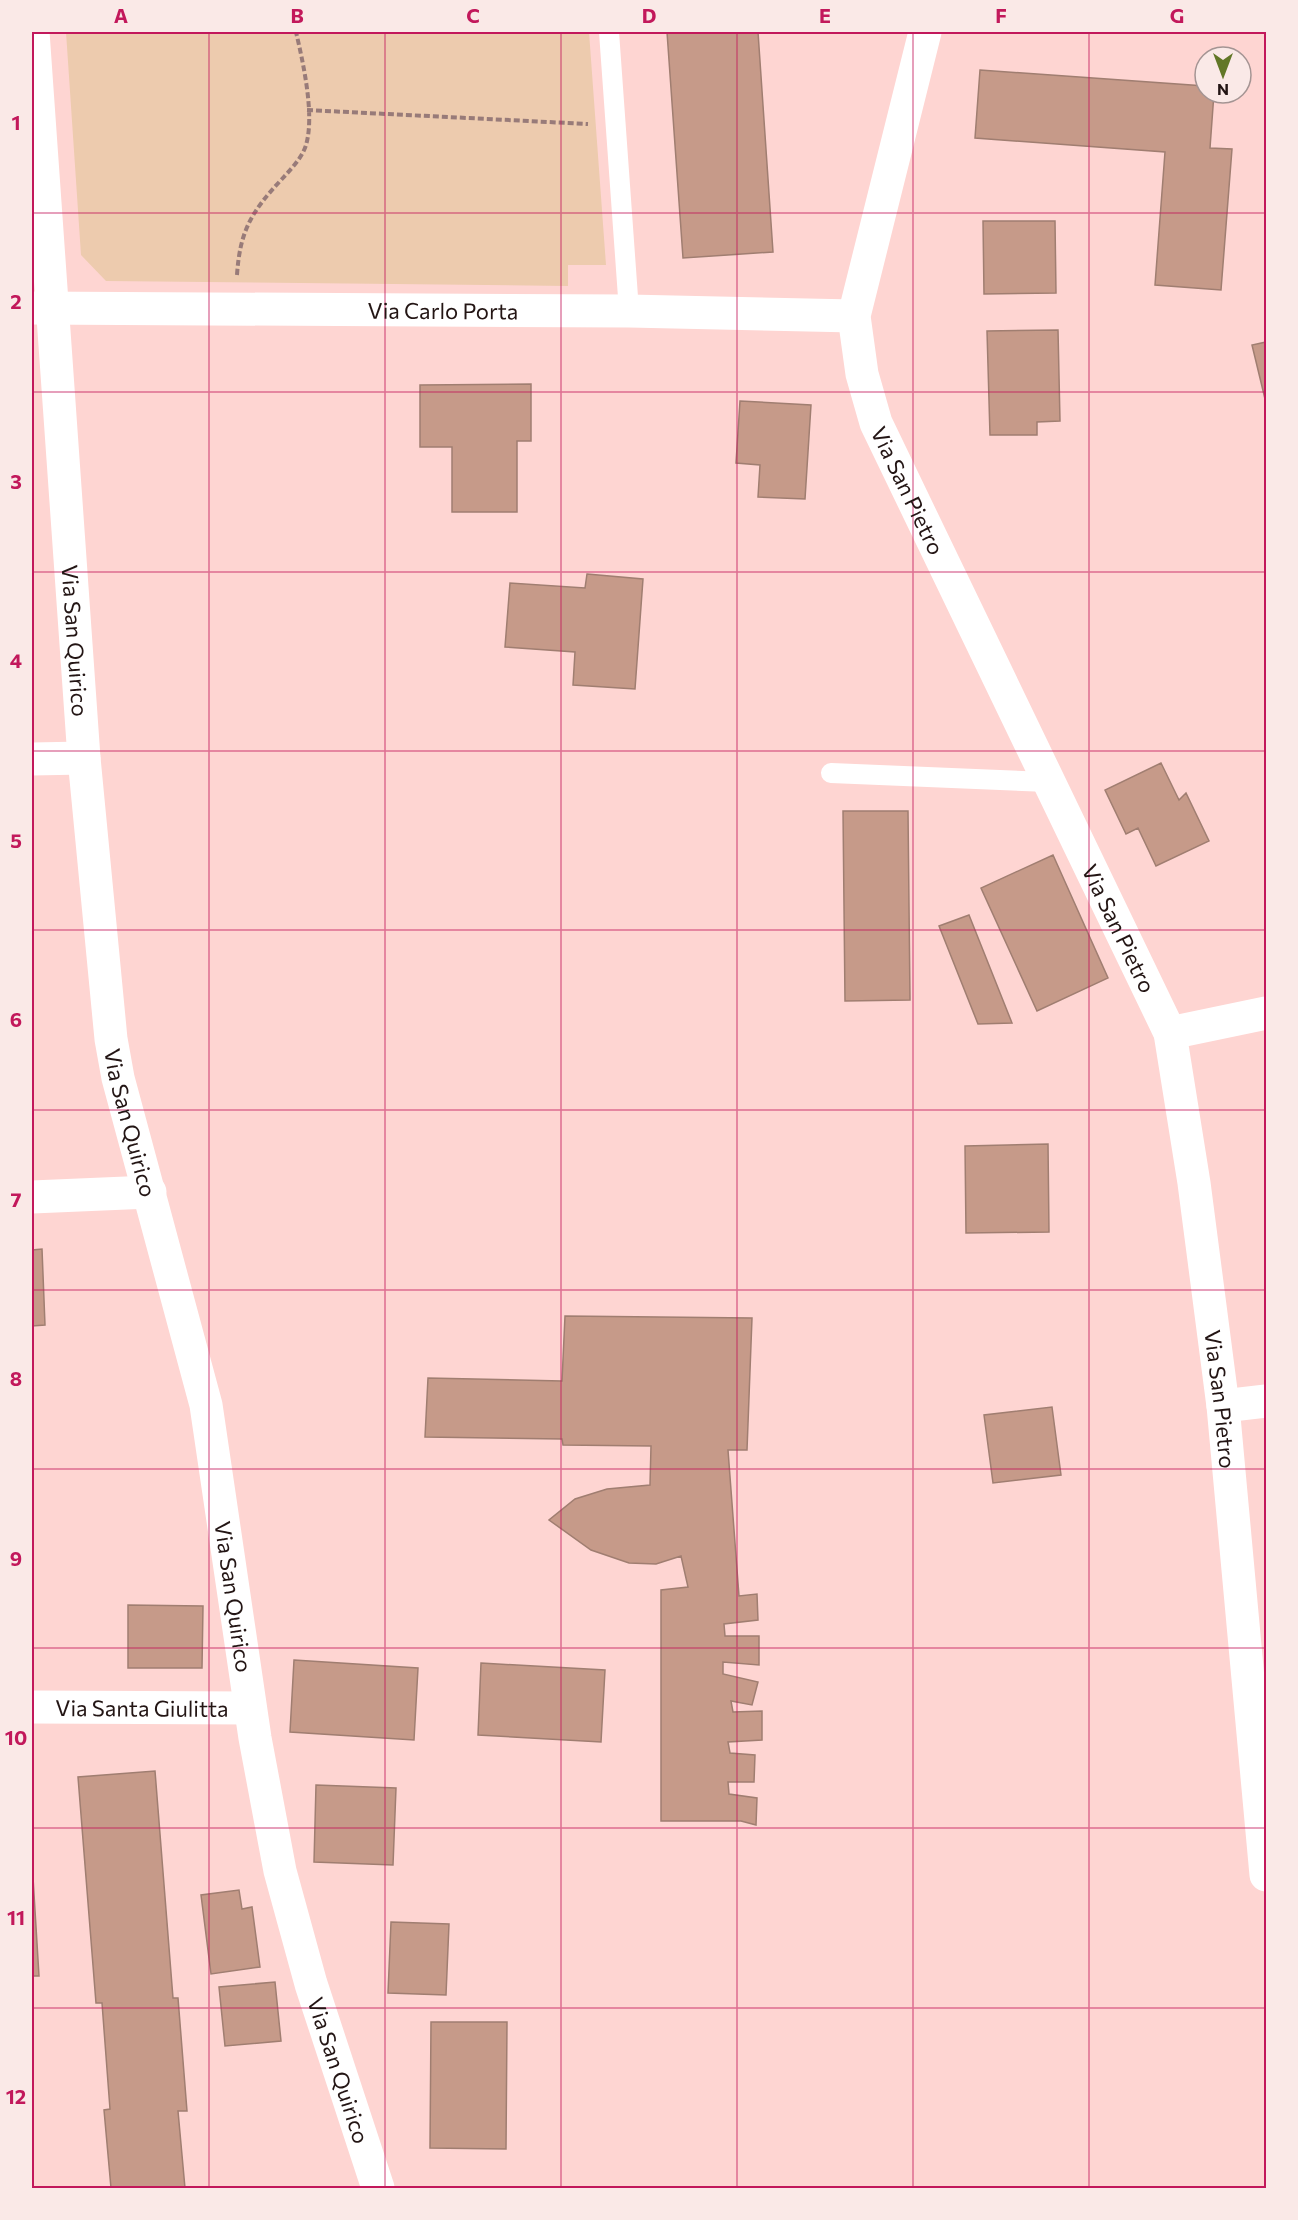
<svg xmlns="http://www.w3.org/2000/svg" width="1298" height="2220" font-family="Commissioner,sans-serif">
<style>
.green{fill:#edcbae}
.building{fill:#c69a89;stroke:#a07e71;stroke-width:1.5}
.lines{fill:none;stroke-linecap:round;stroke-linejoin:round}
.path{stroke:#987b79;stroke-width:4;stroke-dasharray:6 3;stroke-linecap:butt}
.lane{stroke:#fff;stroke-width:20}
.street{stroke:#fff;stroke-width:33}
.grid{fill:none;stroke:#c2185b;stroke-width:1.5;stroke-opacity:0.55}
.labels{text-anchor:middle;dominant-baseline:central;stroke-width:4.5;stroke-linejoin:round;paint-order:stroke}
.street-label{font-size:22px;fill:#231514;stroke:#fae9e7}
.neatline{fill:none;stroke:#c2185b;stroke-width:2}
.grid-label{font-size:20px;text-anchor:middle;font-weight:bold;fill:#c2185b}
</style>
<rect width="100%" height="100%" fill="#fed5d2"/>
<path class="green" d="M66,32H589L606,265H568V286L106,281L81,255Z"/>
<path class="building" d="M667,32H758L773,252L683,258Z
M980,70L1205,86V93H1214L1210,148L1232,149L1221,290L1155,285L1165,152L975,138Z
M983,221H1055L1056,293L984,294Z
M1058,330L1060,421L1037,422V435H990L987,331Z
M1266,342V403L1252,345Z
M531,384V441H517V512H452V447H420V385Z
M740,401L811,405L805,499L758,497L760,465L736,463Z
M587,574L643,579L635,689L573,685L575,652L505,647L510,583L585,588Z
M1161,763L1179,800L1186,793L1209,841L1156,866L1138,828L1126,834L1105,790Z
M843,811H908L910,1000L845,1001Z
M1053,855L1108,978L1037,1011L981,888Z
M969,915L1012,1023L978,1024L939,926Z
M1048,1144L1049,1232L966,1233L965,1146Z
M42,1249L45,1325L32,1326V1250Z
M565,1316L752,1318L747,1450H728L739,1596L757,1594L758,1620L724,1624L725,1636H759V1665L723,1662V1674L758,1682L752,1705L731,1701L733,1712L762,1711V1740L728,1742L730,1753L755,1755L754,1782H728L729,1794L757,1798L756,1825L741,1821H661V1590L688,1587L681,1556L656,1564L629,1563L591,1550L549,1520L575,1499L607,1489L650,1485L651,1446L563,1445L562,1439L425,1437L428,1378L562,1381Z
M1052,1407L1061,1475L993,1483L984,1415Z
M128,1605L203,1606L202,1668H128Z
M294,1660L418,1668L414,1740L290,1732Z
M481,1663L605,1670L601,1742L478,1735Z
M155,1771L173,1998H178L187,2111H178L185,2188H111L104,2110L110,2109L102,2003H96L78,1777Z
M316,1785L396,1788L393,1865L314,1862Z
M32,1861L39,1976H32Z
M239,1890L242,1909L252,1907L260,1967L211,1974L201,1895Z
M391,1922L449,1924L446,1995L388,1993Z
M275,1982L281,2041L225,2046L219,1987Z
M431,2022H507L506,2149L430,2148Z"/>
<g class="lines">
<path class="path" d="M307,110L588,124
M237,275C240,230 252,211 282,179C291,169 302,158 306,145C315,115 303,62 296,32"/>
<path class="lane" d="M609,32L629,311
M831,773L1048,782"/>
<g class="street">
<path id="s1" d="M33,32L84,758L111,1039L118,1078L206,1405L255,1738L280,1871L311,1984L378,2188"/>
<path id="s2" d="M925,32L854,316L862,374L876,423L1170,1033L1194,1183L1223,1406L1266,1875"/>
<path id="s3" d="M32,308L629,311L854,316"/>
<path d="M32,759L84,758"/>
<path d="M1170,1033L1266,1013"/>
<path d="M32,1197L150,1192"/>
<path d="M1223,1406L1266,1401"/>
<path id="s4" d="M32,1707L250,1708"/>
</g>
</g>
<path class="grid" d="M209,32V2188M385,32V2188M561,32V2188M737,32V2188M913,32V2188M1089,32V2188M32,213H1266M32,392H1266M32,572H1266M32,751H1266M32,930H1266M32,1110H1266M32,1290H1266M32,1469H1266M32,1648H1266M32,1828H1266M32,2008H1266"/>
<g class="labels">
<g class="street-label">
<text stroke="none"><textPath href="#s3" startOffset="411">Via Carlo Porta</textPath></text>
<text stroke="none"><textPath href="#s2" startOffset="477">Via San Pietro</textPath></text>
<text stroke="none"><textPath href="#s1" startOffset="610">Via San Quirico</textPath></text>
<text stroke="none"><textPath href="#s2" startOffset="963">Via San Pietro</textPath></text>
<text stroke="none"><textPath href="#s1" startOffset="1096">Via San Quirico</textPath></text>
<text stroke="none"><textPath href="#s2" startOffset="1449">Via San Pietro</textPath></text>
<text stroke="none"><textPath href="#s1" startOffset="1582">Via San Quirico</textPath></text>
<text stroke="none"><textPath href="#s4" startOffset="110">Via Santa Giulitta</textPath></text>
<text stroke="none"><textPath href="#s1" startOffset="2068">Via San Quirico</textPath></text>
</g>
</g>
<rect width="1298" height="2220" fill="none" stroke="#fae9e7" stroke-width="66"/>
<g transform="translate(1223 75) rotate(180)"><circle r="28" fill="#fae9e7" stroke="#a49493" stroke-width="1.5"/>
<path d="M0-4.5L10 22L0 15L-10 22Z" fill="#627727"/>
<text y="-9" font-size="16" font-weight="bold" text-anchor="middle" fill="#231514">N</text>
</g>
<rect x="33" y="33" width="1232" height="2154" class="neatline"/>
<g class="grid-label">
<text x="121" y="23">A</text>
<text x="297" y="23">B</text>
<text x="473" y="23">C</text>
<text x="649" y="23">D</text>
<text x="825" y="23">E</text>
<text x="1001" y="23">F</text>
<text x="1177" y="23">G</text>
<text x="16" y="130">1</text>
<text x="16" y="309">2</text>
<text x="16" y="489">3</text>
<text x="16" y="668">4</text>
<text x="16" y="848">5</text>
<text x="16" y="1027">6</text>
<text x="16" y="1207">7</text>
<text x="16" y="1386">8</text>
<text x="16" y="1566">9</text>
<text x="16" y="1745">10</text>
<text x="16" y="1925">11</text>
<text x="16" y="2104">12</text>
</g>
</svg>
